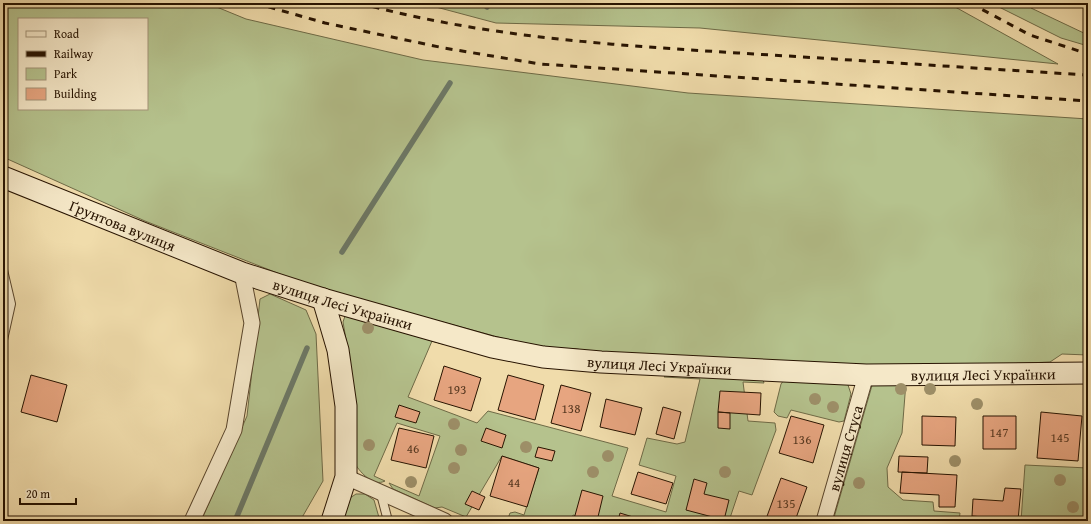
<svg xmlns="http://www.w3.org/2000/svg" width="1091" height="524" font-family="'Gentium Book Plus',serif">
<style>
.green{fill:#b5c28d;stroke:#6e6a46;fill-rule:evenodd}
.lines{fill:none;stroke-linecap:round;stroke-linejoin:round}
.stream{stroke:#6c7866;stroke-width:5.5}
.building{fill:#e7a580;stroke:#271300}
.lane-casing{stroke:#59452b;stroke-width:10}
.street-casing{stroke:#59452b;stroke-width:17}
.secondary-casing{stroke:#271300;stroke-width:23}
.lane{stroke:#f5e8c8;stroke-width:8}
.street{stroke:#f5e8c8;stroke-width:15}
.secondary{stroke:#f5e8c8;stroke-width:21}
.rail{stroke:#271300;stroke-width:3;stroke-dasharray:7 7;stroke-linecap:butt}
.tree{fill:#9d8f68}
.labels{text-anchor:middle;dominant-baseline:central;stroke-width:4;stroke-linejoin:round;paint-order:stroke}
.number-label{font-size:13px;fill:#573820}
.street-label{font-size:15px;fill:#271300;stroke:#f5e8c8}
</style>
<rect width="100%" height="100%" fill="#f0dcab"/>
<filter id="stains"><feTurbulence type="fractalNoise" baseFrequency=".005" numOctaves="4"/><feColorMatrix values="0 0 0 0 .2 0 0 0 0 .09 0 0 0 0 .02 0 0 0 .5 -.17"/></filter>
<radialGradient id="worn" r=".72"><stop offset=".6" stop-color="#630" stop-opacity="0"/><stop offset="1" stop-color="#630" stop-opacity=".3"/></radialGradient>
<path class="green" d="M3,3H207L246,19L423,60L688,93L1088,119V355L1062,354L1050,362L1004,364L878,365L590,354C578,347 569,347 557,353L313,287L145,221L3,157ZM19,19H147V109H19Z
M421,3H948L1058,64L700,28L496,23Z
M991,3H1031V8L1088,35V46L1061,38Z
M270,294L306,310L316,334L323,481L300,521H201L247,416L260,299Z
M345,316L443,344L432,341L408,397L477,423L488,411L628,448L612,496L666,512L676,476L639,465L647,438L677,444L685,442L700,379L664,377L666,375L763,380L764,383L743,382L748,421L775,423L776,430L752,495L739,491L729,521H594L573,515L571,521H507L510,513L515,512L524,515L539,468L502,456L466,517L442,507L435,508L393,489L389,483L419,496L440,436L397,423L374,476L385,481C373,487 361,473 355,464L348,351L343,322Z
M784,380L847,382L851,394L844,421L839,422L791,410L787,418L778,416L774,412L781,384Z
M873,382H906L902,433L887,468L888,487L903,500L933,502L934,511L960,513L959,521H833Z
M1025,465L1088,468V521H1021Z
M356,494H365L374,500L380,521H337L350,498Z"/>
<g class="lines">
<path class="stream" d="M487,7L490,3
M342,252L450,83
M235,521L307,348"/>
</g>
<path class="building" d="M444,366L481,378L471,411L434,400Z
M31,375L67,385L57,422L21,412Z
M508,375L544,385L535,420L498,410Z
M561,385L591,393L581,431L551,423Z
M720,391L761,393L760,415L718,412Z
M606,399L642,408L635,435L600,427Z
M399,405L420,412L416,423L395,417Z
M663,407L681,412L674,439L656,434Z
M718,412L730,413V429L718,428Z
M1041,412L1082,416L1078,461L1037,458Z
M791,416L824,425L813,463L779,453Z
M922,416L956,417L955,446L922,445Z
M983,416H1016V449H983Z
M399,428L434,436L426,468L391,460Z
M486,428L506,435L502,448L481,441Z
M538,447L555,451L552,461L535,457Z
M502,456L539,468L527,507L490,496Z
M899,456L928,457L927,473L898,472Z
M638,472L673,483L666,504L631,494Z
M902,472L957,475L955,507H939V495L900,493Z
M781,478L807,487L795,521H772L766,519Z
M694,479L707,483L704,494L729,500L724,520L686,510Z
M1005,488L1021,489L1018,520L972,516L973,499L1003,501Z
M582,490L603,496L597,521L574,519Z
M472,491L485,497L479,510L465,504Z
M620,513L646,521H618Z"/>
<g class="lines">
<defs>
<path id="lane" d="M3,270L11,304L3,340
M381,494L388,521"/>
<g id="street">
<path d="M346,477L445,521"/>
<path d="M192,521L234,430L252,323L242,273"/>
<path id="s1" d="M824,521L866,375"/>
</g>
<g id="secondary">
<path id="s2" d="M3,177L242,273L323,299L492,347L543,357L601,362L866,375L1088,373"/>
<path d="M323,299L338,350L346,406V477L332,521"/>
</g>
</defs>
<use href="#lane" class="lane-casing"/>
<use href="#street" class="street-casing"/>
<use href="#secondary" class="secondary-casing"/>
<use href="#lane" class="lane"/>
<use href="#street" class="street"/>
<use href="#secondary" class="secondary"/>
<path class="rail" d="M255,3L325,23L444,48L540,64L1088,101
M359,3C483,37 611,45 738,53C855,60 971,68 1088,75
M970,3L1030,35L1088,54"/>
</g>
<g class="tree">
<circle cx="368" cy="328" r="6"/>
<circle cx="901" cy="389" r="6"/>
<circle cx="930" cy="389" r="6"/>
<circle cx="815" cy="399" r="6"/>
<circle cx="977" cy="404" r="6"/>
<circle cx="833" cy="407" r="6"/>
<circle cx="454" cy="424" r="6"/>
<circle cx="369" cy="445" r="6"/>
<circle cx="526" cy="447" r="6"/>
<circle cx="461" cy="450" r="6"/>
<circle cx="608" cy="456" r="6"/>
<circle cx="955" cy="461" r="6"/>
<circle cx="454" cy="468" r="6"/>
<circle cx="593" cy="472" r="6"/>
<circle cx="725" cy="472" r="6"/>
<circle cx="1060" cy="480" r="6"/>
<circle cx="411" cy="482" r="6"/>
<circle cx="859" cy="483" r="6"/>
<circle cx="1073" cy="507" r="6"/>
</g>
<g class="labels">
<g class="number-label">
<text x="457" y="389">193</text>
<text x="571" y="408">138</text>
<text x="999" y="432">147</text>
<text x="1060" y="437">145</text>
<text x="802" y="439">136</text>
<text x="413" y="448">46</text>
<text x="514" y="482">44</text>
<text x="786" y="503">135</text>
</g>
<g class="street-label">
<text stroke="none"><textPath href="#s2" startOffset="129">Ґрунтова вулиця</textPath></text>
<text stroke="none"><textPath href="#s2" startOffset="363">вулиця Лесі Українки</textPath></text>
<text stroke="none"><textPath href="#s2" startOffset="687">вулиця Лесі Українки</textPath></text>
<text stroke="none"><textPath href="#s2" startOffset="1011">вулиця Лесі Українки</textPath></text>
<text stroke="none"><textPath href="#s1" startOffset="76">вулиця Стуса</textPath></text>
</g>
</g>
<rect width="1091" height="524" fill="none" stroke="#f0dcab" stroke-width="16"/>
<rect x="4" y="4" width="1083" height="516" fill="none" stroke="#271300" stroke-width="2"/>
<rect x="8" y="8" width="1075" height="508" fill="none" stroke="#271300"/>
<rect x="18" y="18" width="130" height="92" fill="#f5e8c8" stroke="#a39378"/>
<rect x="26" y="31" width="20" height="6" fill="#f5e8c8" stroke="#a39378"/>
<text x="54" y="38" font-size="12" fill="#271300">Road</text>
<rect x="26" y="51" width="20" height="6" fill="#271300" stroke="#a39378"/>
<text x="54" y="58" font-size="12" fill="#271300">Railway</text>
<rect x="26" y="68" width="20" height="12" fill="#b5c28d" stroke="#a39378"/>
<text x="54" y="78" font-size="12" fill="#271300">Park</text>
<rect x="26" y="88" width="20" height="12" fill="#e7a580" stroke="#a39378"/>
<text x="54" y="98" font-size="12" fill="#271300">Building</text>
<path d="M20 498v6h56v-6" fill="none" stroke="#271300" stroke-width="2"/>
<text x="26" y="498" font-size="12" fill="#271300" stroke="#f5e8c8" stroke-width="3" paint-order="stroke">20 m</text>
<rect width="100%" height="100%" filter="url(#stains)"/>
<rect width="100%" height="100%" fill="url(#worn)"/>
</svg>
